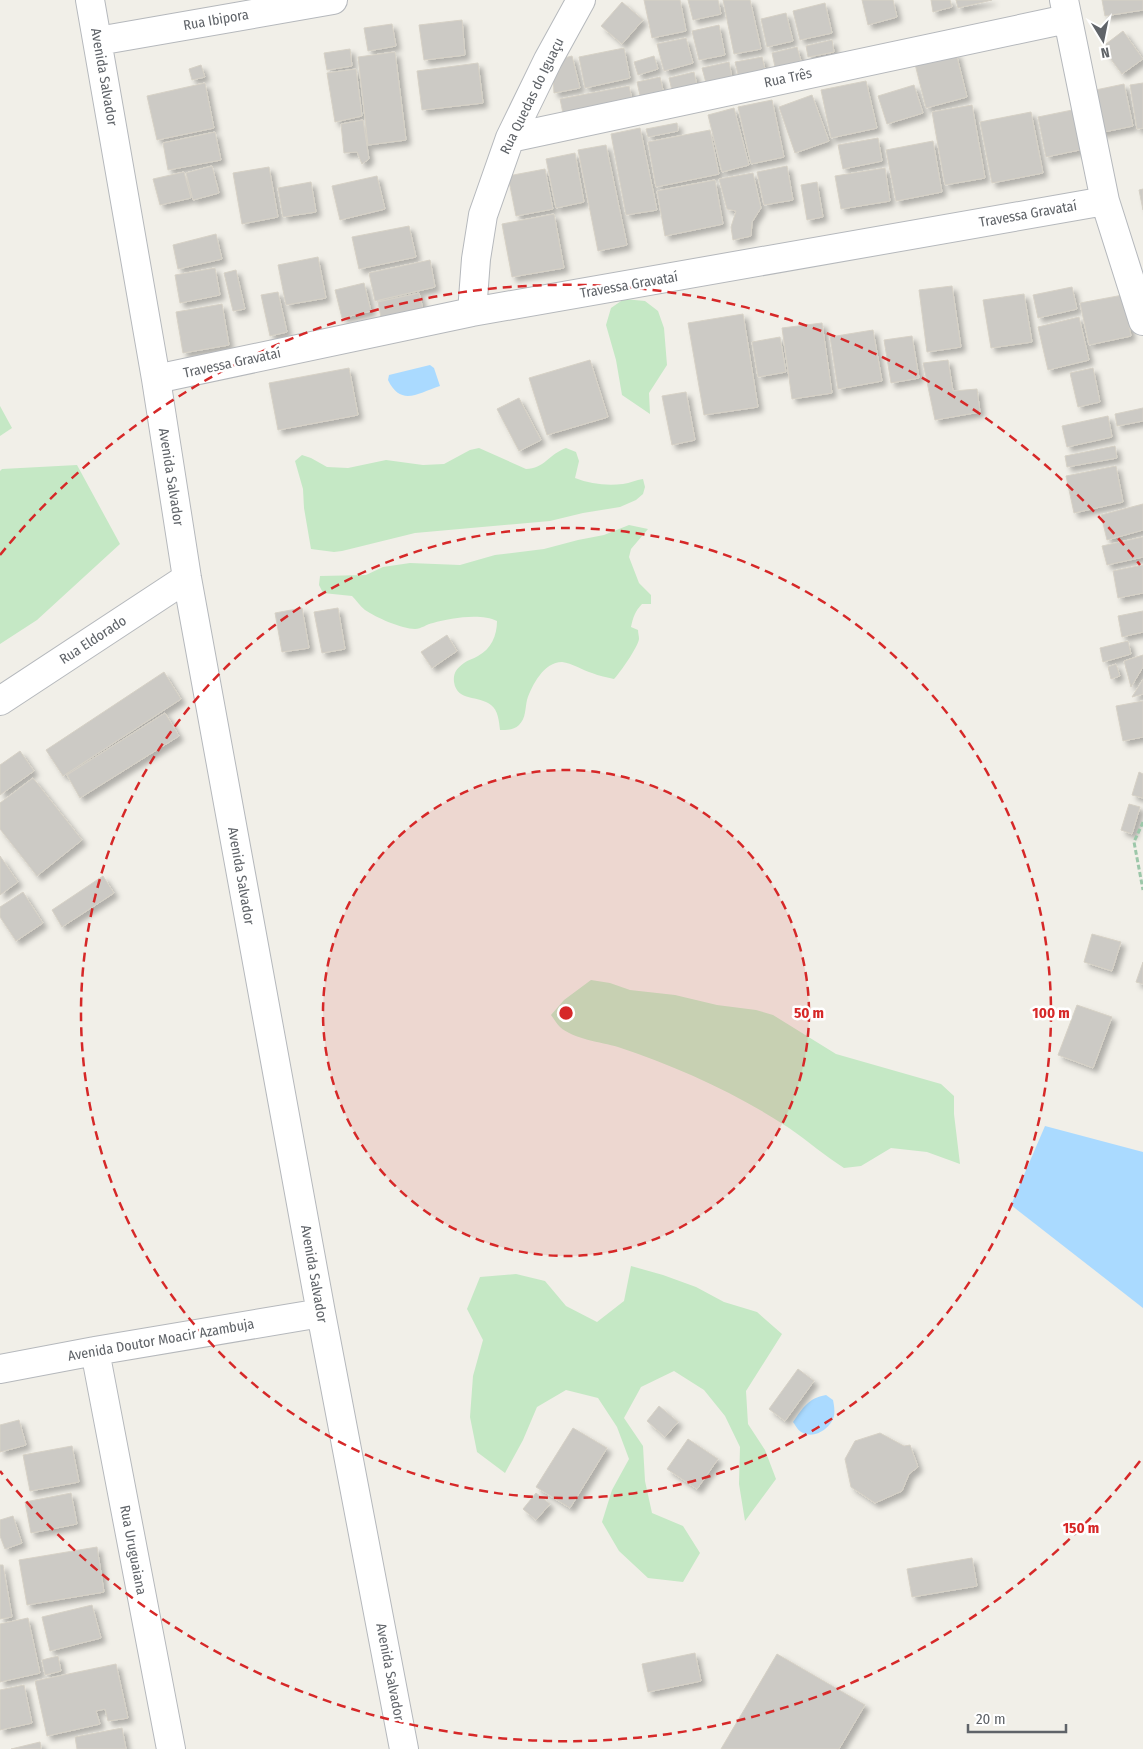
<svg xmlns="http://www.w3.org/2000/svg" width="1143" height="1749" font-family="'Fira Sans Condensed',sans-serif">
<style>
.green{fill:#c5e8c5}
.water{fill:#aadaff}
.building{fill:#cccac5;stroke:#d6d1c6;filter:url(#shadow)}
.lines{fill:none;stroke-linecap:round;stroke-linejoin:round}
.minor-casing{stroke:#b5b8bc;stroke-width:30}
.path{stroke:#9cc7a9;stroke-width:3;stroke-dasharray:5 2.5;stroke-linecap:butt}
.minor{stroke:#fff;stroke-width:28}
.ring{fill:none;stroke:#d62828;stroke-width:2.5;stroke-dasharray:9 6}
.labels{text-anchor:middle;dominant-baseline:central;stroke-width:5;stroke-linejoin:round;paint-order:stroke}
.street-label{font-size:14px;fill:#5f6368;stroke:#fff}
.centre{fill:#d62828;stroke:#fff;stroke-width:2.5}
.ring-label{font-size:15px;text-anchor:middle;font-weight:bold;fill:#d62828;stroke:#fff;stroke-width:5;stroke-linejoin:round;paint-order:stroke}
</style>
<defs>
<filter id="shadow"><feDropShadow dx="4.5" dy="4.5" stdDeviation="2.5" flood-color="#0004"/></filter>
</defs>
<rect width="100%" height="100%" fill="#f1efe8"/>
<path class="green" d="M624,299L645,301L658,311L664,328L667,365L649,393L650,414L622,395L616,360L606,325L611,308Z
M0,406L12,428L0,436Z
M479,448L526,469C544,469 549,454 566,448L576,452L579,461L575,478C590,484 607,486 623,484C630,483 636,480 643,479L645,487L643,494L636,500L620,507L583,513L550,521L415,533L342,551L334,552L311,549L304,508L303,489L295,461L302,455L311,458L327,467L348,468L386,460L423,465L444,464L470,450Z
M77,465L120,544L37,620L0,644V471L2,469Z
M629,525L648,529L631,549L629,557L639,583L651,595V604H642C635,611 633,618 631,627L638,630C638,633 639,636 639,639C638,647 620,673 614,679C607,677 599,676 592,673C582,670 572,663 562,662C544,662 532,685 527,700C525,709 526,718 519,725C514,730 507,730 500,730C499,721 498,710 491,705C479,695 457,702 454,682C453,673 457,668 464,663C468,660 473,659 478,656C491,649 497,636 497,621C481,613 450,618 433,623C427,624 421,629 415,629C402,629 375,617 365,610C360,606 356,600 352,596L323,593L319,585L320,576L366,575L383,567L410,563L460,565L495,555L544,549L578,540L604,535Z
M591,980L610,983L630,990L675,995L717,1005L756,1010L773,1015L836,1054L941,1084L954,1096V1114L960,1164L927,1152L891,1148L861,1166L844,1168C825,1156 808,1141 789,1128C736,1093 678,1067 618,1047C601,1042 573,1039 560,1027C557,1024 554,1019 551,1015L564,1000Z
M631,1266L663,1275L696,1287L724,1302L757,1312L782,1334L746,1391L748,1424L765,1450L776,1479L745,1521L739,1484L740,1447L725,1416L704,1390L674,1371L641,1387L624,1418L643,1446L645,1481L652,1513L683,1526L700,1553L683,1582L648,1578L619,1551L602,1522L612,1490L629,1459L617,1427L598,1398L566,1390L537,1407L523,1440L505,1473L477,1452L470,1417L473,1376L483,1340L467,1309L480,1277L516,1274L545,1281L566,1306L597,1322L624,1301Z"/>
<path class="water" d="M430,365L434,368L440,386C418,393 401,407 388,380L389,375Z
M1045,1126L1143,1152V1308L1011,1205Z
M826,1395L833,1400C834,1405 835,1411 834,1416C831,1428 815,1439 803,1433C798,1431 796,1426 793,1422C803,1408 808,1398 826,1395Z"/>
<path class="building" d="M644,0H680L686,31L652,38Z
M688,0H718L721,14L693,20Z
M723,0H750L761,49L734,54Z
M862,0H893L897,17L868,25Z
M931,0H950L952,7L933,12Z
M956,0H992L958,8Z
M1102,0H1143V10L1105,16Z
M622,2L643,20L622,44L601,26Z
M825,3L832,33L800,40L793,11Z
M786,13L793,41L767,47L761,19Z
M462,20L465,55L424,60L419,25Z
M392,24L396,46L368,51L364,28Z
M719,25L725,55L699,60L692,31Z
M1123,31L1143,59L1122,74L1102,47Z
M686,38L693,63L664,71L657,44Z
M832,40L834,52L808,57L806,46Z
M797,47L801,61L775,67L772,53Z
M624,48L630,78L585,88L579,57Z
M350,49L352,66L327,70L324,53Z
M395,52L406,140L368,145L358,57Z
M956,53L967,97L926,108L915,64Z
M572,56L580,88L554,93L552,61Z
M654,56L658,69L638,75L634,62Z
M762,57L766,73L739,79L735,62Z
M729,62L732,78L706,83L702,68Z
M478,63L483,103L422,110L417,71Z
M201,65L205,77L192,80L189,69Z
M356,69L362,116L335,122L327,73Z
M694,72L697,86L672,91L669,78Z
M660,77L664,94L641,100L637,82Z
M866,81L877,128L831,138L821,90Z
M205,83L214,128L157,140L147,96Z
M1143,83V128L1137,129L1130,85Z
M1124,84L1133,126L1094,134L1086,92Z
M914,85L923,113L887,124L878,96Z
M629,86L633,104L564,118L560,99Z
M812,95L829,141L795,153L779,107Z
M772,100L784,157L751,164L738,107Z
M972,105L985,178L945,185L932,112Z
M734,108L749,165L722,172L708,115Z
M1082,108L1089,148L1046,157L1038,117Z
M1031,112L1043,173L992,183L980,122Z
M363,120L369,159L362,164L357,152L344,153L341,124Z
M677,123L678,131L648,137L646,129Z
M640,128L657,210L626,215L611,134Z
M710,130L719,174L656,187L648,142Z
M215,132L221,160L168,170L163,143Z
M878,138L882,161L843,169L838,145Z
M933,141L942,192L896,201L886,150Z
M606,145L627,245L598,251L578,150Z
M575,153L584,202L556,208L546,159Z
M212,166L219,193L193,200L186,173Z
M787,166L793,200L764,205L757,172Z
M269,167L278,217L242,224L233,173Z
M885,168L890,201L841,209L835,176Z
M545,169L553,209L516,216L508,176Z
M184,172L191,198L160,205L153,179Z
M753,173L761,208L752,222L751,236L733,240L731,227L736,211L727,209L719,179Z
M377,176L385,209L340,220L332,186Z
M715,180L723,224L665,236L657,191Z
M311,182L316,212L283,217L278,188Z
M817,182L823,217L807,220L801,185Z
M1143,189V210L1139,190Z
M554,214L564,268L512,277L502,224Z
M409,226L416,257L359,269L352,237Z
M216,234L222,259L178,269L173,245Z
M318,257L326,298L286,305L278,265Z
M430,260L435,287L375,301L369,273Z
M215,268L220,295L180,303L175,275Z
M236,270L245,309L233,311L224,273Z
M364,283L371,311L342,318L335,290Z
M952,286L961,347L927,352L919,290Z
M1072,287L1077,309L1038,318L1033,295Z
M278,292L287,332L270,336L261,295Z
M419,293L423,309L381,318L378,302Z
M1024,294L1032,342L991,348L983,300Z
M1123,295L1131,336L1089,345L1080,303Z
M222,304L229,345L183,353L176,312Z
M743,314L758,407L704,415L688,323Z
M1079,317L1089,360L1048,370L1038,327Z
M822,323L832,393L792,399L782,328Z
M873,330L882,381L838,389L830,337Z
M912,336L919,378L891,383L884,340Z
M780,337L786,372L758,377L752,342Z
M590,360L608,417L547,435L529,378Z
M948,360L953,391L977,389L980,412L935,420L923,363Z
M349,368L358,415L278,430L269,383Z
M1093,368L1100,402L1078,407L1070,373Z
M686,392L695,440L672,445L662,396Z
M519,398L541,440L519,451L497,409Z
M1143,408V421L1117,426L1115,414Z
M1108,416L1112,437L1067,447L1062,426Z
M1115,446L1117,458L1067,467L1065,456Z
M1116,466L1123,502L1074,513L1066,476Z
M1143,504V530L1107,540L1101,515Z
M1143,537V557L1107,565L1102,546Z
M1143,565V593L1118,598L1113,571Z
M302,608L309,648L282,652L275,613Z
M338,608L345,649L322,653L314,612Z
M1143,611V632L1122,637L1118,616Z
M447,635L457,651L432,668L421,652Z
M1128,641L1131,654L1103,662L1100,648Z
M1143,655V667L1131,687L1124,661Z
M1116,664L1120,676L1111,679L1108,667Z
M164,672L181,699L63,776L46,750Z
M1143,679V694L1132,697L1142,681Z
M1143,701V737L1123,741L1116,706Z
M165,713L179,736L80,798L67,775Z
M20,751L34,771L0,795V765Z
M1139,772L1143,774V798L1132,795Z
M33,778L82,840L37,876L0,829V803Z
M1129,804L1140,807L1132,834L1121,830Z
M0,856L18,882L0,895Z
M103,876L114,893L62,927L52,910Z
M23,892L43,923L16,941L0,917V907Z
M1092,934L1121,942L1112,971L1084,962Z
M1143,962V984L1136,982Z
M1077,1005L1112,1017L1093,1068L1058,1055Z
M798,1369L814,1381L785,1421L769,1409Z
M659,1406L678,1422L665,1437L647,1421Z
M19,1420L26,1445L0,1452V1425Z
M573,1428L607,1448L570,1508L536,1487Z
M880,1433L904,1446L910,1445L918,1467L909,1474L902,1491L875,1503L851,1487L845,1459L855,1441Z
M688,1439L718,1459L697,1489L667,1469Z
M72,1446L79,1482L30,1491L23,1455Z
M71,1493L77,1524L31,1533L25,1502Z
M536,1493L550,1504L536,1520L523,1509Z
M13,1516L22,1543L5,1549L0,1536V1520Z
M97,1547L104,1592L27,1605L19,1560Z
M972,1558L977,1586L912,1597L907,1569Z
M0,1565H3L12,1617L0,1619Z
M92,1605L101,1638L50,1651L42,1617Z
M28,1618L40,1673L0,1682V1624Z
M695,1653L701,1681L648,1692L642,1664Z
M777,1654L865,1705L839,1749H721Z
M58,1656L61,1671L45,1675L42,1660Z
M116,1664L128,1718L108,1721L105,1709L96,1711L100,1724L47,1736L35,1681Z
M24,1685L32,1723L0,1730V1690Z
M122,1728L126,1749H77L75,1737Z
M40,1742L41,1749H11Z"/>
<g class="lines">
<defs>
<path id="minor" d="M90,0L156,379L187,578L321,1313L404,1749
M1064,0L1105,201L1143,321
M98,41L333,0
M510,138L1067,19
M472,312L476,259L483,215L510,138L548,60L581,0
M156,379L472,312L1105,201
M0,701L187,578
M95,1351L171,1749
M0,1369L95,1351L321,1313"/>
</defs>
<use href="#minor" class="minor-casing"/>
<path class="path" d="M1143,822L1134,842L1143,890"/>
<use href="#minor" class="minor"/>
</g>
<circle cx="566" cy="1013" r="243" fill="#d62828" fill-opacity=".12"/>
<g class="ring">
<circle cx="566" cy="1013" r="243"/>
<circle cx="566" cy="1013" r="485"/>
<path d="M1140 1461A728 728 0 0 1 0 1471M0 555A728 728 0 0 1 1140 565"/>
</g>
<g class="labels">
<g class="street-label">
<text transform="translate(216 20) rotate(-10)">Rua Ibipora</text>
<text transform="translate(104 77) rotate(80)">Avenida Salvador</text>
<text transform="translate(788 78) rotate(-12)">Rua Três</text>
<text transform="translate(532 96) rotate(-64)">Rua Quedas do Iguaçu</text>
<text transform="translate(1028 214) rotate(-10)">Travessa Gravataí</text>
<text transform="translate(629 285) rotate(-10)">Travessa Gravataí</text>
<text transform="translate(232 363) rotate(-12)">Travessa Gravataí</text>
<text transform="translate(171 477) rotate(81)">Avenida Salvador</text>
<text transform="translate(93 640) rotate(-33)">Rua Eldorado</text>
<text transform="translate(241 876) rotate(80)">Avenida Salvador</text>
<text transform="translate(314 1274) rotate(80)">Avenida Salvador</text>
<text transform="translate(161 1340) rotate(-10)">Avenida Doutor Moacir Azambuja</text>
<text transform="translate(133 1550) rotate(79)">Rua Uruguaiana</text>
<text transform="translate(390 1672) rotate(79)">Avenida Salvador</text>
</g>
</g>
<circle cx="566" cy="1013" r="8" class="centre"/>
<g class="ring-label">
<text x="809" y="1018">50 m</text>
<text x="1051" y="1018">100 m</text>
<text x="1081" y="1533">150 m</text>
</g>
<g transform="translate(1103 40) rotate(170)" stroke="#ffffff" stroke-width="4" paint-order="stroke">
<path d="M0-4L9 19L0 12L-9 19Z" fill="#5f6368"/>
<text y="-8" font-size="14" font-weight="bold" text-anchor="middle" fill="#5f6368">N</text>
</g>
<path d="M968 1724v8h98v-8" fill="none" stroke="#5f6368" stroke-width="2.5"/>
<text x="976" y="1724" font-size="15" fill="#5f6368" stroke="#ffffff" stroke-width="4" paint-order="stroke">20 m</text>
</svg>
